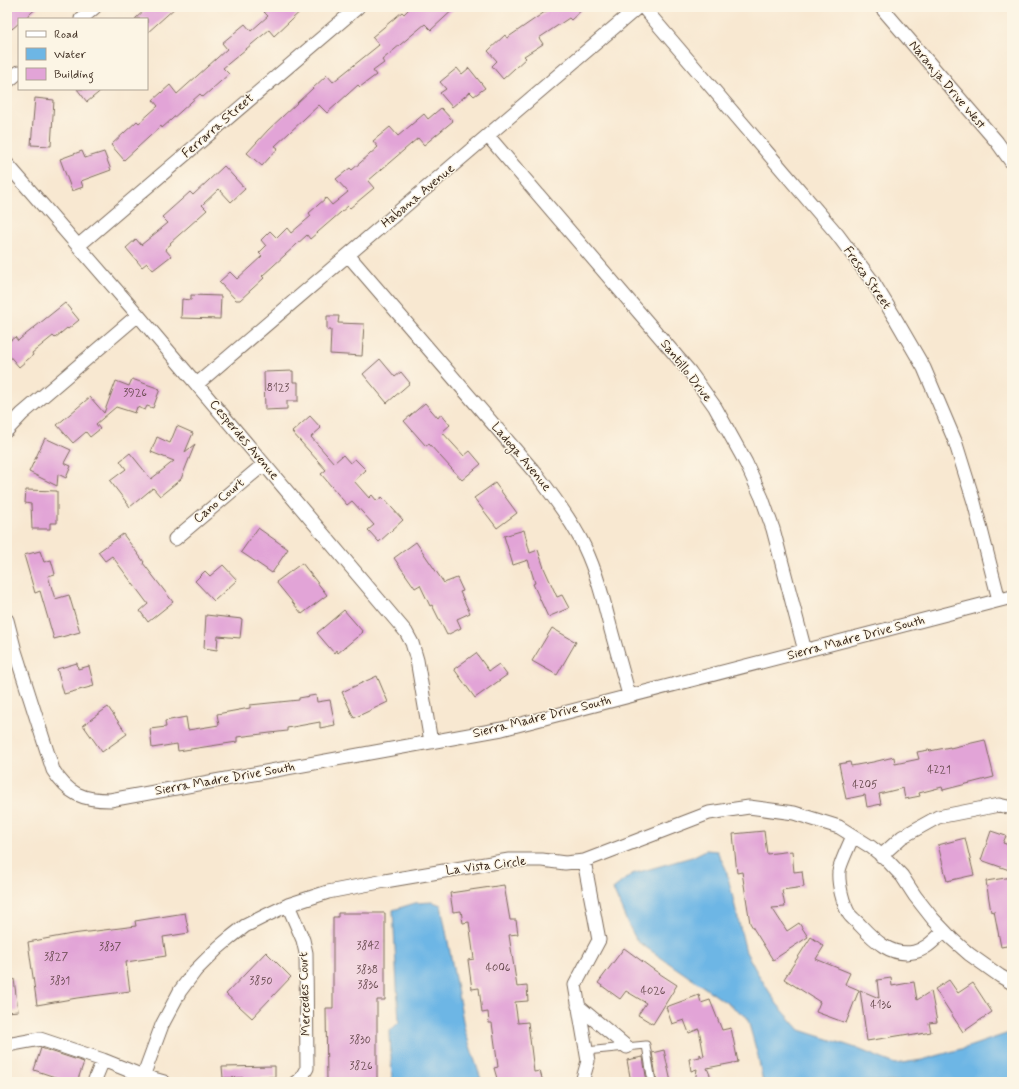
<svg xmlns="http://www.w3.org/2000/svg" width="1019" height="1089" font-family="Mynerve,sans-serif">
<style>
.water{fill:#6db6e5;stroke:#547082}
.building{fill:#e2a4d7}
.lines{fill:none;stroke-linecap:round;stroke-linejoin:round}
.lane-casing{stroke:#7d6c5d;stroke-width:9}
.street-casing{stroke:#7d6c5d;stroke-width:15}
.lane{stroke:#fff;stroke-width:7}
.street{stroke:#fff;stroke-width:13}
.labels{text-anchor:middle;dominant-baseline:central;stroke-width:3;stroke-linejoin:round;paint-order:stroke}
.number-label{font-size:11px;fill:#65484c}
.street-label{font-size:13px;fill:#3b2a1e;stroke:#fcf5e5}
</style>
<rect width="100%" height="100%" fill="#fcf5e5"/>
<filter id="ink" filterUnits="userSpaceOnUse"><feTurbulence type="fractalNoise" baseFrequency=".025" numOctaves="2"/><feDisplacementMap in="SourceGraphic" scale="8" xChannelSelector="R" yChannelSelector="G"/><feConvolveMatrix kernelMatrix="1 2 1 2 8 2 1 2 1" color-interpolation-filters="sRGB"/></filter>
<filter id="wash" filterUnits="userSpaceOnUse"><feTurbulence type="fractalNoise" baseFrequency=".012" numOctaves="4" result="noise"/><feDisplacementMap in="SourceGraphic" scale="16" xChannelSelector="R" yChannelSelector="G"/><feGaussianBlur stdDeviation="0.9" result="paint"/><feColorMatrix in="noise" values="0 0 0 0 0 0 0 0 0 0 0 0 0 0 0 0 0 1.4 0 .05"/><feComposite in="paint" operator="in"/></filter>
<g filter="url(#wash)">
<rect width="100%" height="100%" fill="#f8e8d1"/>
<path class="water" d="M706,850L717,851L726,869L746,952L757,972L777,1004L800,1030L853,1047L895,1064L922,1060L968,1047L1012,1032V1082H763L758,1056L747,1017L637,941L627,922L613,889L632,874L692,857Z
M433,902L441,905L465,1031L482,1082H392L390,1031L399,1022L393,910L415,903Z"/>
<g id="blocks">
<path class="building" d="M7,7H38L24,19H19V23L12,29L7,22Z
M148,7H176L147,33V19H135Z
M270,7H305L274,36L269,30L223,68L229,74L203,97L200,94L162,128L161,126L124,160L111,145L137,121L139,123L158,106L153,100L170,85L177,94L227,49L222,43L245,24L251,31L268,16L264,12Z
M411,7H456L431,30L425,24L382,60L384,63L373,71L376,75L360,87L358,85L327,113L319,105L275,146L278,148L262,166L247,153L268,130L327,75L333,82L379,45L372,37L402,12L404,14Z
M552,7H585L571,20L569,18L539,38L543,44L524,56L526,58L503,79L492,66L497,61L488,51L505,35L507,38Z
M457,68L462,74L469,68L485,88L474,96L470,92L452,107L440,93L446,89L440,82Z
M77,89H103L87,102Z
M35,98L54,100L51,146L31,145Z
M441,108L453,121L424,145L418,138L368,181L374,188L350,208L348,206L310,239L307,235L262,276L264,278L240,300H236L219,282L230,272L237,279L262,256L259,253L266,246L261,240L270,231L277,238L287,228L291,233L311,216L309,213L326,198L332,205L348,192L336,179L350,168L352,170L378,147L373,141L390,127L398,136L424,114L428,119Z
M82,151L85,158L104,152L111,170L81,181L83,187L72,191L60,159Z
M224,166L245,189L231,202L219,189L202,205L207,210L170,243L171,244L165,249L171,256L153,270L147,263L142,267L126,248L136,239L141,245L168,223L162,217L190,192L193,195Z
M191,295L221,296L220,319L181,318L182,299L191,300Z
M65,303L79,320L68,329L67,328L55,338L53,336L32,353L33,355L19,367L7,353V343L15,337L18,341L20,339Z
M327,316H339L338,323L364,324L362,356L330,354L331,330H327Z
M380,359L395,377L401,372L410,383L387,403L363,374Z
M293,371V382H298V401H287V409L265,410L264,372Z
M132,379L160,389L153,408L147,406L145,410L137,407L135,413L116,407L96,424L100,429L90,437L86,432L73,443L57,425L90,397L104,413L116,381L129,386Z
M425,403L438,418L441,414L450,425L442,432L464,456L470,451L481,464L462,480L429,444L426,446L404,421Z
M310,416L321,428L311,437L334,463L343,455L350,463L355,459L366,470L354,481L369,498L372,495L377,501L382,497L403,520L379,542L368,530L374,525L352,501L347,505L321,474L326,470L292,432Z
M177,426L193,433L185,452L195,444L181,479L160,496L153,488L130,507L110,481L126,469L120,461L130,453L151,479L174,461L151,452L157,437L170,443Z
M45,438L71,450L64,463L71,466L66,478L58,474L57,486L29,472Z
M495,483L517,513L497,528L474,498Z
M26,490L57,491V523H50V529H32L31,504L25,503Z
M258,528L288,549L272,573L241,552Z
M524,530L530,553L538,550L544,568L557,597L562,595L569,608L548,617L533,584L535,583L528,560L513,565L504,536Z
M123,534L144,562L143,563L173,602L148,622L140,611L148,604L112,556L105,561L98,552Z
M416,542L444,583L457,578L463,591L460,592L470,613L457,619L461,628L447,635L432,605L430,606L420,585L415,588L394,558Z
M40,551L44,562L51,560L55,574L48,576L55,599L69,595L80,632L54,639L40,591L35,593L24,555Z
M302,563L327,595L302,614L276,582Z
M223,565L237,580L214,601L195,581L205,571L210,576Z
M344,610L363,632L338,653L336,650L334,653L317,633Z
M206,615L242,619L240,638L218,636L217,650L204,648Z
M552,628L576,642L557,675L532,661Z
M476,653L489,671L499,664L507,675L475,698L454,669Z
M77,663L78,669L89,666L94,686L64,694L57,669Z
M377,676L388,702L354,718L342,692Z
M316,695L317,702L330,700L335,725L320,728V722L287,728V731L237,737V742L178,751L177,744L152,748L150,729L166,727L165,721L186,717L188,730L219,725L217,714L250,708V705L299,700V698Z
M108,707L127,734L102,752L83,725Z
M985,740L994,777L943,790L942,787L919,793L920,796L905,799L903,788L879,794L881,804L867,807L865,795L846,799L839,764L850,762L851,766L873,762L894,757L895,764L919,759L917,752L929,750L930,751L950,747V748Z
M764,831L767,854L792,851L794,872L802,871L804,887L782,890L785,907L772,908L787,931L799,923L808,937L773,960L750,923L742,872L737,873L733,834Z
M991,831L1006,836L1003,843L1012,846V871L981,860Z
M965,838L974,875L947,881L938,845Z
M1012,877V945L1001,947L994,911L991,912L986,881Z
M504,885L510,920H516L518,934L509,935L517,987L527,986L528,1001L515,1002L518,1023L528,1022L534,1072L540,1071L543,1082H498L494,1068L498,1067L492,1023H489L488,1012L482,1013L479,988L472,989L468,960L474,959L469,922L463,923L461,911L453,912L450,893Z
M185,913L189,933L163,937L166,956L126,962L130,991L77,998L37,1005L28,942L72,934L136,926L135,921Z
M338,913H385V1000H377V1082H327L326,1008H333V917H338Z
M811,937L824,946L816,959L850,973L845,984L859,990L846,1023L816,1012L820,1002L784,979Z
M624,948L654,970L677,985L653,1024L638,1015L646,1003L626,991L620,999L598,983Z
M266,952L291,977L252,1018L226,994Z
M891,978L892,986L914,982L917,1000L931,991L937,1022L929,1023L931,1032L909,1036V1034L867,1041L860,990L879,998L877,980Z
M14,979L18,1011L7,1012V980Z
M949,980L958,993L973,983L992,1012L963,1032L935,989Z
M699,995L701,1003L710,1000L722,1030L731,1028L738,1062L707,1068L713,1082H695L697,1069L691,1071L689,1059L700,1057V1054L702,1057L704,1056L699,1029L689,1033L684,1020L672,1024L666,1007Z
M41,1048L84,1062L77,1082H70L34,1070Z
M664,1050L671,1082H657L652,1053Z
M643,1057L647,1082H631L627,1060Z
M275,1066V1077L223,1078L222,1067Z"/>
</g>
</g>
<g filter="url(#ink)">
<use href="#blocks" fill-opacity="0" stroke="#7d6c5d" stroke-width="1"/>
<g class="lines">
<defs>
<path id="lane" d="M586,1051L646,1045L652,1082"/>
<path id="street" d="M643,7L837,234L873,282L895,318L924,368L955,441L974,502L999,600
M881,7L997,142L1012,163
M81,19L95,7
M7,82L19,72
M488,136L690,372L715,407L746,463L762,498L773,529L805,651
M7,164L138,315L406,632L412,643L417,660L431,742
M78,246L358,7
M348,255L537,475C554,497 572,521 584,546C597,573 604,602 611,630C617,652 623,674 629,695
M197,384L638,7
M7,430L22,414L138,315
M175,539L264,464
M7,620L15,651L53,770C68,794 82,800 110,800L502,729L1012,597
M853,836C850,843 839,866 839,872C838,884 843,904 849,914C852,918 856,921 860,925C874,940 891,957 914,952C927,949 935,939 944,931
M881,856L902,837L938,817L999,805L1012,808
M288,905L303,940L306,953L307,1068L300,1080L296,1082
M578,1006L627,1047
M7,1045L40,1039L103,1060L143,1076L164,1082
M94,1082L103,1060
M141,1082L162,1025L180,991L195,971L218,948L231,937L245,926L267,915L288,905L328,892L385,881L509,860H542L565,863L584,861L709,813L749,807L794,813L839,827L871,847L886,859L902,876L915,896L933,919L952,939L969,954L1000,976L1012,983
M582,1082L588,1061L575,985L599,940L584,861"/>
</defs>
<use href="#lane" class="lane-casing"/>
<use href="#street" class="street-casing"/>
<use href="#lane" class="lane"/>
<use href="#street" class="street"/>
</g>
</g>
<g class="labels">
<g class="number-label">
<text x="278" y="388">8123</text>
<text x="135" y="393">3926</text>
<text x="939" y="770">4221</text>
<text x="865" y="785">4205</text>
<text x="368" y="946">3842</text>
<text x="110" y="947">3837</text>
<text x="56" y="957">3827</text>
<text x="498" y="968">4006</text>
<text x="367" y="970">3838</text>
<text x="60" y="981">3831</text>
<text x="261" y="981">3850</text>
<text x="368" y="985">3836</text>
<text x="653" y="991">4026</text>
<text x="881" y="1005">4136</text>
<text x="360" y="1040">3830</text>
<text x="361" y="1066">3826</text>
</g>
<g class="street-label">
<text transform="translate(947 85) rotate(50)">Naranja Drive West</text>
<text transform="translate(218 126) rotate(-41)">Ferrarra Street</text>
<text transform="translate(418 196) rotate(-40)">Habana Avenue</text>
<text transform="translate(867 278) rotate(55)">Fresca Street</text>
<text transform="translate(686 371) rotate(52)">Santillo Drive</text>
<text transform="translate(244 440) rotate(50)">Cesperdes Avenue</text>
<text transform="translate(521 457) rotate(50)">Ladoga Avenue</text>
<text transform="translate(219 501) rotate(-40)">Cano Court</text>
<text transform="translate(856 638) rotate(-15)">Sierra Madre Drive South</text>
<text transform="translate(542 717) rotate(-14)">Sierra Madre Drive South</text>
<text transform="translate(225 779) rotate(-10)">Sierra Madre Drive South</text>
<text transform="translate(486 866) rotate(-7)">La Vista Circle</text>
<text transform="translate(305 994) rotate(-92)">Mercedes Court</text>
</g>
</g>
<rect width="1019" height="1089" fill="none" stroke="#fcf5e5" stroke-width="24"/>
<rect x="18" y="18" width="130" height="72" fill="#fcf5e5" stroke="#afa495"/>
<rect x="26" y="31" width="20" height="6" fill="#ffffff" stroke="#afa495"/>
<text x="54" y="38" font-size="12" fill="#3b2a1e">Road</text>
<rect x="26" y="48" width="20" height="12" fill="#6db6e5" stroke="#afa495"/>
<text x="54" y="58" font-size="12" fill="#3b2a1e">Water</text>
<rect x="26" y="68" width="20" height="12" fill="#e2a4d7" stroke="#afa495"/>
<text x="54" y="78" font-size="12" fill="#3b2a1e">Building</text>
</svg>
